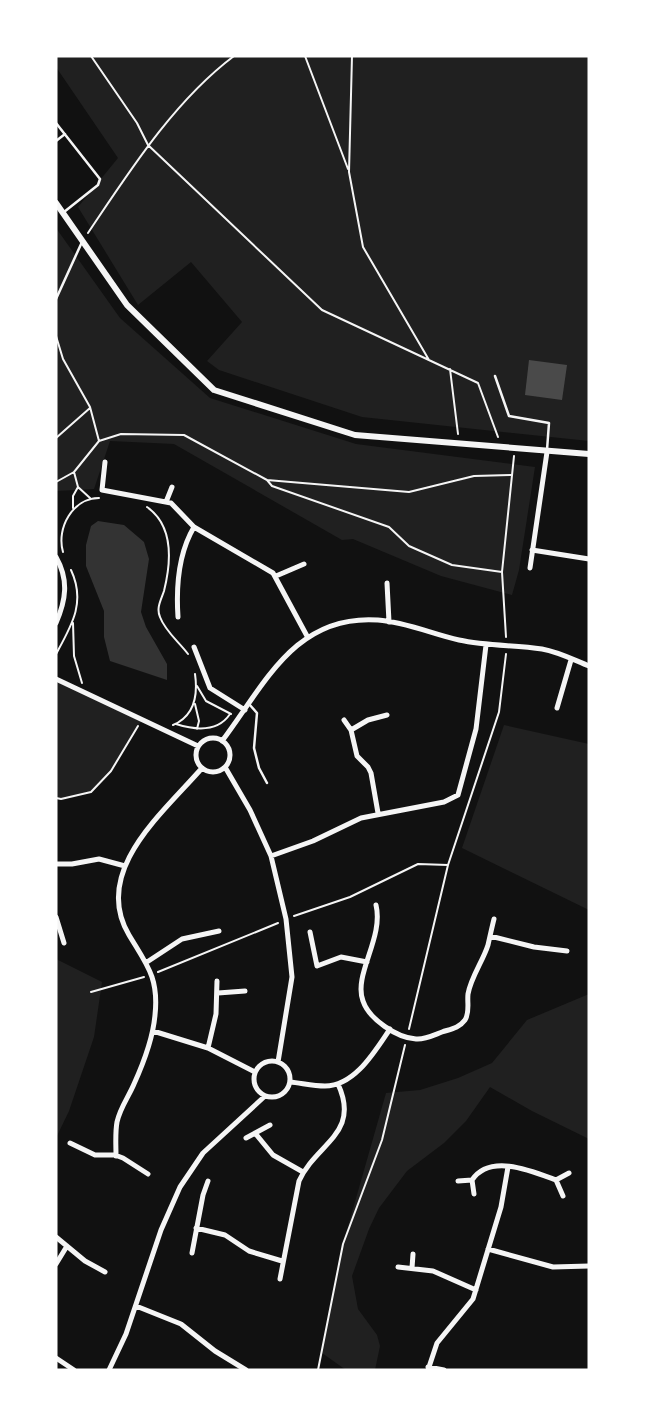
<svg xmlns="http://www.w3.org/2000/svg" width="645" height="1426" font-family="'IBM Plex Sans',sans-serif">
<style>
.green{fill:#202020}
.water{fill:#333}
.building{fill:#4a4a4a}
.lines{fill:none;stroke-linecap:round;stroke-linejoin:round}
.path{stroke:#f5f5f5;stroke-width:2}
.service{stroke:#f5f5f5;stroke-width:2.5}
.minor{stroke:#f5f5f5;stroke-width:5}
.tertiary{stroke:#f5f5f5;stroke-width:6}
</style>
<rect width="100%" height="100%" fill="#111"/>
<path class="green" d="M56,56H589V441L362,417L219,370L207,361L242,322L191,262L138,305L78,207L118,158L56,67Z
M56,228L120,318L210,398L356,444L535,467L519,570L512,595L441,576L353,539L342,540L174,444L110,441L94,489L56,491Z
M56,679L142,720L111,771L91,792L61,799L56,798Z
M504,725L589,744V910L462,848Z
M56,959L102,982L94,1037L69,1111L56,1138Z
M589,994V1139L532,1111L490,1087L466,1121L444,1143L407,1171L379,1208L369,1229L352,1276L358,1309L377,1335L380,1346L375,1370H346L322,1353L343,1244L386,1093L420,1090L458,1078L492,1063L527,1020Z"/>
<path class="water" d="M98,521L124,525L144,542L149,559L141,612L146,627L167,664V680L110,661L104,637V611L86,566V545L91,526Z"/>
<path class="building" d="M529,360L567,365L562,400L525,395Z"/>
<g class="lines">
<path class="path" d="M91,56L137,123L148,145L322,310L478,383L498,437
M305,56L348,169
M352,56L349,172L363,247L429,360
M88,233C129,172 174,101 234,56
M56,336L63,359L90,407L99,441L74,472L56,482
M450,369L458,434
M56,438L90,408
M99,441L121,434L184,435L267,480L272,486L389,527L409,546L452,565L502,572L514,456
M267,480L409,492L474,476L512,475
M78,487L90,498
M147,507C174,526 171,563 164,591C161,600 156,608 160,617C165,631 179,642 188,654
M73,508V496L78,487L74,472
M63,552C56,528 73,498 99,498
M502,572L506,637
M73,623L74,656L82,683
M56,654C72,625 86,602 71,570
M197,686L206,701L231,714
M195,704L199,721L197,729
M176,724C195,730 218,732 230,714
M173,725C194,716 198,695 195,674
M56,798L61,799L91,792L111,771L138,726
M294,916L350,897L418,864L448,865
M158,972L278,923
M91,992L144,977
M409,1029L448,865L499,712L506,654
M318,1370L343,1244L382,1140L405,1045"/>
<path class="service" d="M56,123L100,179L98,185L64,212
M56,141L65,134
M56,299L82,242
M495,376L509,416L549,423L547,450
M249,704L257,713L254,748L259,768L267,783"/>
<path class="minor" d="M105,462L102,490L171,503L194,527L273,573L307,636
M166,502L172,487
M532,550L589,559
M56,557C69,580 66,600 56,623
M530,568L547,452
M276,576L304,564
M387,583L389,622
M178,617C176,587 178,554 194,527
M194,647L210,688L245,710
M56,679L198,746
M557,708L571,660
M344,720L351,730L357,756L368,767L371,773L378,813
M351,730L368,720L387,715
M196 755a17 17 0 1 1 34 0a17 17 0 1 1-34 0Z
M222,741C265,684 295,614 378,620C406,622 432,634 459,640C487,646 515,645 542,649C559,652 574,660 589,666
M225,767L250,810L271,856L286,919L292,977L278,1062
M271,856L313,841L361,818L444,802L458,795L476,729L486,645
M56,864H72L99,859L125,866
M376,905C384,938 353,975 363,1001C369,1019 397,1038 416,1039C424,1040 434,1035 442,1032C451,1029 459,1028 465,1020C470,1012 467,1003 468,994C471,977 483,961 488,945C490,936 492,927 494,919
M56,917L64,943
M310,932L317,966L341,957L367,962
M490,936L534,947L567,951
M147,962L182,939L219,931
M218,993L245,991
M153,1031L208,1048L255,1072
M208,1048L216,1014L217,981
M254 1079a18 18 0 1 1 36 0a18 18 0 1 1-36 0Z
M290,1082C301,1083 313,1086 325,1086C355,1086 375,1051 390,1029
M255,1133L273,1155L303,1172
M246,1138L270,1125
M70,1143L95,1155H115L123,1158L148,1174
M116,1156C116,1145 115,1133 117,1122C120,1108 129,1096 134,1084C144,1062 153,1038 155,1015C159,978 147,965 129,935C91,871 164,812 202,768
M472,1180C490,1153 532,1171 556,1180
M458,1181L472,1180L474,1194
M563,1196L556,1180L569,1173
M196,1228L225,1235L249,1251L282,1261
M56,1237L85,1261L105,1272
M488,1249L553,1267L589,1266
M192,1253L203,1195L208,1181
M56,1264L67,1246
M398,1267L433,1271L476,1290
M412,1268L413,1254
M280,1279L299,1181C316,1143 361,1134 338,1084
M136,1306L181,1324L215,1351L246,1370
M56,1358L74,1370
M428,1367L444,1370
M109,1370L126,1334L161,1230L180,1187L203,1153L265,1096
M428,1370L437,1343L473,1299L501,1207L508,1167"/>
<path class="tertiary" d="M56,203L127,305L214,390L355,435L589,454"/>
</g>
<rect width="645" height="1426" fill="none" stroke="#ffffff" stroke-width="115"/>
</svg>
